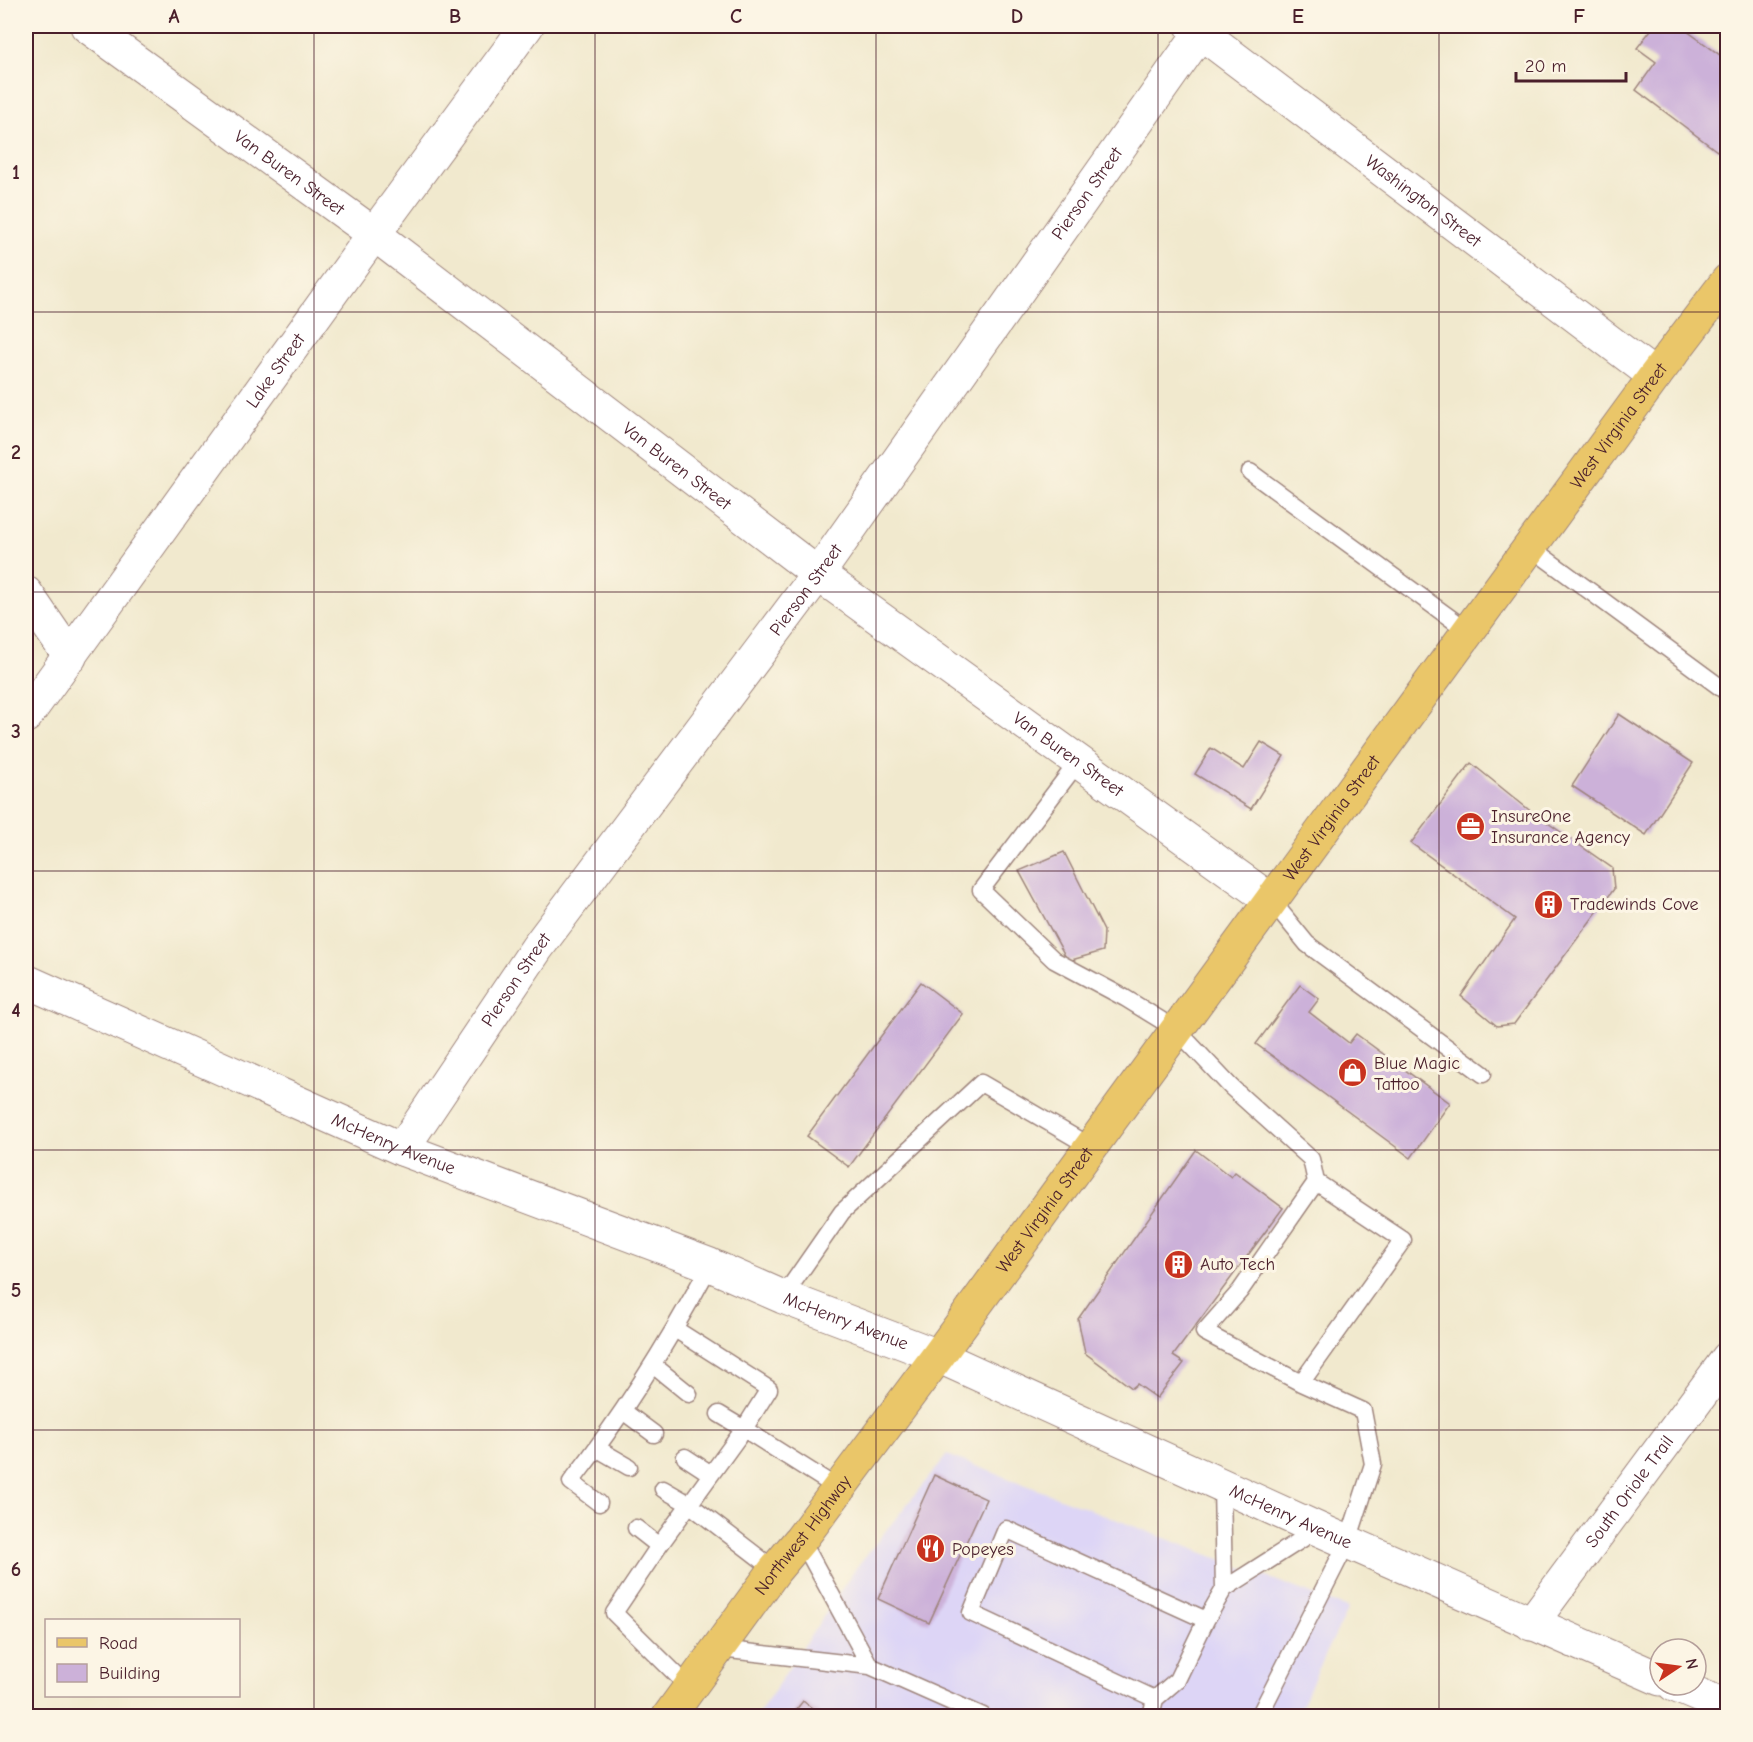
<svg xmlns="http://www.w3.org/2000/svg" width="1753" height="1742" font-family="'Comic Neue',sans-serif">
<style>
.built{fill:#ddd5f6}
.building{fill:#ccb1d9}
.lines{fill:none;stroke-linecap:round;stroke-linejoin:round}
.service-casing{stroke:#9e847c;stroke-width:19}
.minor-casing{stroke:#9e847c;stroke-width:35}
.tertiary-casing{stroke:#9e847c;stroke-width:35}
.primary-casing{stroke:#9e847c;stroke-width:35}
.service{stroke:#fff;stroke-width:16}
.minor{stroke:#fff;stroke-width:33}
.tertiary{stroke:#fff;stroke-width:33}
.primary{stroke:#eac669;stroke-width:33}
.grid{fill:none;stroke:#4a1f2b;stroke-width:1.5;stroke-opacity:0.55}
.labels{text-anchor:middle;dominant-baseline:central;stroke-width:6;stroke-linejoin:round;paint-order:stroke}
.street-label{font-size:18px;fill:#4a1f2b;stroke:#fcf5e5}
.poi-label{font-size:18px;fill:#4a1f2b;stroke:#fcf5e5;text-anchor:start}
.neatline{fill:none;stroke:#4a1f2b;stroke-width:2}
.grid-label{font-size:20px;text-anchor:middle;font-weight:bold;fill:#4a1f2b}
</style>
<rect width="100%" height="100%" fill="#fcf5e5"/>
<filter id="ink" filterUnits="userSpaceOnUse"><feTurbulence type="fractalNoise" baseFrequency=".0167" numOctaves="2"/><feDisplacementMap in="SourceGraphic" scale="12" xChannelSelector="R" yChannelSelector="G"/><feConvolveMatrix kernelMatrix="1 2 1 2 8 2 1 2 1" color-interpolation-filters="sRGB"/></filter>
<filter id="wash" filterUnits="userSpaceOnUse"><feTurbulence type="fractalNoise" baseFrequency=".008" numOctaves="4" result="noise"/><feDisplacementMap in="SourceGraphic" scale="24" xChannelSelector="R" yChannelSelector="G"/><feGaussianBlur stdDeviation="1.35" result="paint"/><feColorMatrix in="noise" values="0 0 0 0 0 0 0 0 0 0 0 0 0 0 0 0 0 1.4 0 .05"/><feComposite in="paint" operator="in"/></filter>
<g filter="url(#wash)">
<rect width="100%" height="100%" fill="#f1e9ce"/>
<path class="built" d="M947,1455L1348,1608L1296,1716H757L855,1569Z"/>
<g id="blocks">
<path class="building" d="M1654,26H1680L1728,61V137L1717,151L1636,90L1656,62L1637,48Z
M1619,714L1693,763L1646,835L1572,786Z
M1261,742L1284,756L1251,809L1195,774L1211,748L1244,769Z
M1471,763L1528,809L1612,868L1614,889L1514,1024L1497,1026L1461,996L1515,919L1411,843Z
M1064,852L1104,931L1103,951L1068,961L1019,871Z
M921,982L963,1014L849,1167L807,1136Z
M1300,985L1319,999L1309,1012L1349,1043L1356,1034L1450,1103L1411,1158L1256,1044Z
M1196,1150L1231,1177L1235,1172L1283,1208L1173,1356L1184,1363L1157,1398L1137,1384L1132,1388L1085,1353L1078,1319Z
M934,1475L986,1499L929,1623L878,1599Z
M803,1701L822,1716H791Z"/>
</g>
</g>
<g filter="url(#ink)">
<use href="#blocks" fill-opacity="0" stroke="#9e847c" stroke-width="1.5"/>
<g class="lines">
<defs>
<path id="service" d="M1250,472L1468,631
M1530,547L1728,693
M1078,762L981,890L1054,960L1125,998L1177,1030L1231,1087L1311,1159L1316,1182L1403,1240L1301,1383L1363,1411L1373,1464L1348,1541L1259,1716
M1272,901L1307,944L1483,1074
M783,1297L842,1212L981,1083L1091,1147
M675,1329L769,1389L744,1429L719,1414
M653,1365L689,1394
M1301,1383L1204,1332L1240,1291L1316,1182
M623,1411L654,1434
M598,1449L629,1467
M685,1457L711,1474
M1222,1486L1224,1589
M663,1489L689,1504L775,1570
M599,1503L571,1482C624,1414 669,1341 710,1265
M636,1528L659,1546
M720,1649L870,1666L801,1539
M870,1666L983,1716
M690,1688L614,1613L659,1546L744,1429L839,1489
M1155,1699L1177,1680L1206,1620
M1151,1716L1155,1699L971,1613L1006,1529L1206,1620L1224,1589L1318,1529"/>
<g id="minor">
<path id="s1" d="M87,26L374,234L818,574L1272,901"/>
<path id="s2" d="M1192,26L1655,376"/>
<path d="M26,593L70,657"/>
<path id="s3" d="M26,716L374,234L527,26"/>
<path id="s4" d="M402,1149L537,948L818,574L1205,26"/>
<path id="s5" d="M1531,1624L1728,1358"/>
</g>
<g id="tertiary">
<path id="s6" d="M26,981L402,1149L710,1265L783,1297L938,1356L1318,1529L1660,1679"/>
<path d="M1674,1685L1728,1708"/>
</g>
<g id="primary">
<path id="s7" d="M669,1716L775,1570L801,1539L938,1356L1655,376L1728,280"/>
</g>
</defs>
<use href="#service" class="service-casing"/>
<use href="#minor" class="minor-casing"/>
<use href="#tertiary" class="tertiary-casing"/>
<use href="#primary" class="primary-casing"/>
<use href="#service" class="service"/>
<use href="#minor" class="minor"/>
<use href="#tertiary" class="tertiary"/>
<use href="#primary" class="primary"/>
</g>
</g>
<path class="grid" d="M314,26V1716M595,26V1716M876,26V1716M1158,26V1716M1439,26V1716M26,312H1728M26,592H1728M26,871H1728M26,1150H1728M26,1430H1728"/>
<defs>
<symbol id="office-disc" viewBox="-11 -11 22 22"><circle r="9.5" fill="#c8321e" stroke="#fcf5e5"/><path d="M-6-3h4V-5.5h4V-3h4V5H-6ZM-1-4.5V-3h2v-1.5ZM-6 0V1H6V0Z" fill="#fff"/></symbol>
<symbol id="building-disc" viewBox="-11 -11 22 22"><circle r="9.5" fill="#c8321e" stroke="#fcf5e5"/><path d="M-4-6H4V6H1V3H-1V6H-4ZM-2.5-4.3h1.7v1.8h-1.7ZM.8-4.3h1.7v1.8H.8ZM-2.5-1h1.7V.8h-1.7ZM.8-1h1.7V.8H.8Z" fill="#fff"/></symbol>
<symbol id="shop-disc" viewBox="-11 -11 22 22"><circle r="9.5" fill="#c8321e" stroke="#fcf5e5"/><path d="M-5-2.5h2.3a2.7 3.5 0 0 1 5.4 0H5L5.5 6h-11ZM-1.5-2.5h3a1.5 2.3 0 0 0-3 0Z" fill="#fff"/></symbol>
<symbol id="restaurant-disc" viewBox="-11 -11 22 22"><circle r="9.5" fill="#c8321e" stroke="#fcf5e5"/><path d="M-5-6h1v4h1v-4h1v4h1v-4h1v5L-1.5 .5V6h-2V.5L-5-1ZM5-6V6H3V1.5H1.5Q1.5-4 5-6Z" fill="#fff"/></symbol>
</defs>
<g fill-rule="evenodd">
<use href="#office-disc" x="1454" y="810" width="33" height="33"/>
<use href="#building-disc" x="1532" y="888" width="33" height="33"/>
<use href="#shop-disc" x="1336" y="1056" width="33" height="33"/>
<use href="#building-disc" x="1162" y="1248" width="33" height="33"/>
<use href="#restaurant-disc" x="914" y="1532" width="33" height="33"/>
</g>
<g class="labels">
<g class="street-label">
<text stroke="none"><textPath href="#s1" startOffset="250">Van Buren Street</textPath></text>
<text stroke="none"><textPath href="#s4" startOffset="1176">Pierson Street</textPath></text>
<text stroke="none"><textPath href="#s2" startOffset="290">Washington Street</textPath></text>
<text stroke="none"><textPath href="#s3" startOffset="426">Lake Street</textPath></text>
<text stroke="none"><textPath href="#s7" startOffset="1602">West Virginia Street</textPath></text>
<text stroke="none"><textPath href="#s1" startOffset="736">Van Buren Street</textPath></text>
<text stroke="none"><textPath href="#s4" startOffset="690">Pierson Street</textPath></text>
<text stroke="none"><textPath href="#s1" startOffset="1222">Van Buren Street</textPath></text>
<text stroke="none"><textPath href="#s7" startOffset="1116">West Virginia Street</textPath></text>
<text stroke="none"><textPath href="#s4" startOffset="204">Pierson Street</textPath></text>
<text stroke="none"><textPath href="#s6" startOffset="402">McHenry Avenue</textPath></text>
<text stroke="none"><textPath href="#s7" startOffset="630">West Virginia Street</textPath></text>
<text stroke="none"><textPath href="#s6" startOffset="888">McHenry Avenue</textPath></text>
<text stroke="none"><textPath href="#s5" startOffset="165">South Oriole Trail</textPath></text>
<text stroke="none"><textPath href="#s6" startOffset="1374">McHenry Avenue</textPath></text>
<text stroke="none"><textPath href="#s7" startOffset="225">Northwest Highway</textPath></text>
</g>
<g class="poi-label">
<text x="1491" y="816">InsureOne<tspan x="1491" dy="21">Insurance Agency</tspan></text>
<text x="1570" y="904">Tradewinds Cove</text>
<text x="1374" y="1063">Blue Magic<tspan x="1374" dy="21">Tattoo</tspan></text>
<text x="1200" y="1264">Auto Tech</text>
<text x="952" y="1549">Popeyes</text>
</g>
</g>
<rect width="1753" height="1742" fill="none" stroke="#fcf5e5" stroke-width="66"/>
<rect x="45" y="1619" width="195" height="78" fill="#fcf5e5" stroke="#b59f9b" stroke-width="1.5"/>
<rect x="57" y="1638" width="30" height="9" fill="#eac669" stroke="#b59f9b" stroke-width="1.5"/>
<text x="99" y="1649" font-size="18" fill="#4a1f2b">Road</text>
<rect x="57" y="1664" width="30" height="18" fill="#ccb1d9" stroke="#b59f9b" stroke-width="1.5"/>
<text x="99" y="1679" font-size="18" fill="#4a1f2b">Building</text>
<g transform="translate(1678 1667) rotate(77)"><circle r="28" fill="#fcf5e5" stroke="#b59f9b" stroke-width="1.5"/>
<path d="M0-4.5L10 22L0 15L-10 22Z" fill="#c8321e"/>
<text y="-9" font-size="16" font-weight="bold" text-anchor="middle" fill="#4a1f2b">N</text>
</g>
<path d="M1516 72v9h110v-9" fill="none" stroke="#4a1f2b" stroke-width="3"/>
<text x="1525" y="72" font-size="18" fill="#4a1f2b" stroke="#fcf5e5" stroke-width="4.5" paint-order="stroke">20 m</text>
<rect x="33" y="33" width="1687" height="1676" class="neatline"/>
<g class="grid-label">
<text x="174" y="23">A</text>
<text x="455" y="23">B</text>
<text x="736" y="23">C</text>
<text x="1017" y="23">D</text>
<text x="1298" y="23">E</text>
<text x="1579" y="23">F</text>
<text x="16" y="179">1</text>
<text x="16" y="459">2</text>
<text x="16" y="738">3</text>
<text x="16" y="1017">4</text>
<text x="16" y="1297">5</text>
<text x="16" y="1576">6</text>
</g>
</svg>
